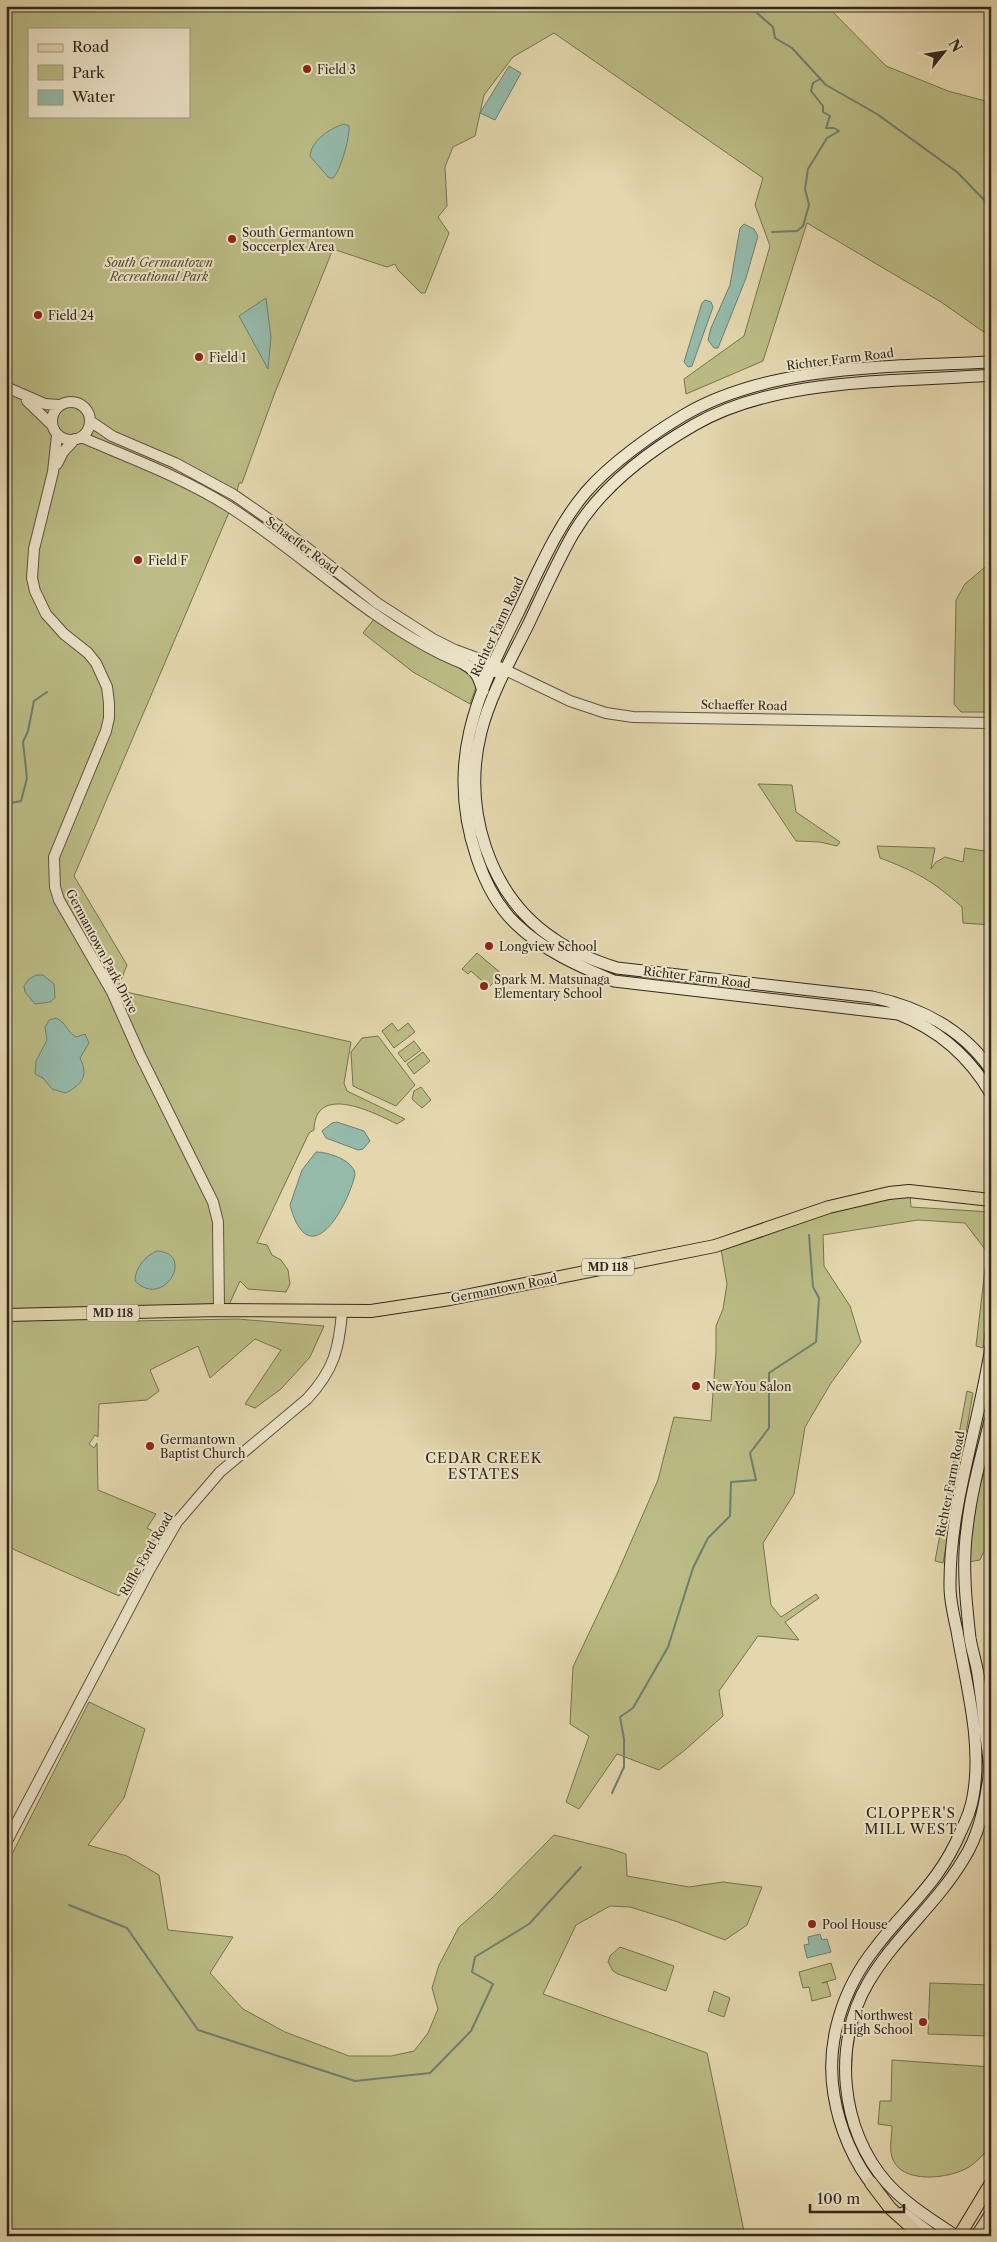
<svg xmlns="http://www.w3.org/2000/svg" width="997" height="2242" font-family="'Libre Caslon Text',serif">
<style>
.green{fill:#bbbc85;stroke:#767251;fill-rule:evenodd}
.water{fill:#95baaa;stroke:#6d7f72}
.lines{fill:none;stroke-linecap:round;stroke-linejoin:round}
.stream{stroke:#6d7f72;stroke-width:2}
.tertiary-casing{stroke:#5e5341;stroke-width:12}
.secondary-casing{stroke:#31271d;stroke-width:13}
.primary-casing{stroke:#31271d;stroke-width:14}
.tertiary{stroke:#ede5ca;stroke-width:10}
.secondary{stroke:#ede5ca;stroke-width:11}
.primary{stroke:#e4d7ae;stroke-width:12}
.poi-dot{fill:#8f2418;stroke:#ede5ca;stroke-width:2}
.labels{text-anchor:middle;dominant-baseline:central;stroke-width:4;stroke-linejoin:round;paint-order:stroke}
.shield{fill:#ede5ca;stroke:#696051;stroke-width:1}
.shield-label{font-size:11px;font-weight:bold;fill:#31271d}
.poi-label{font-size:12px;fill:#31271d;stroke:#ede5ca;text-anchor:start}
.park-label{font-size:12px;font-style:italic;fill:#544c37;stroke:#ede5ca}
.street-label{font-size:12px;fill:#31271d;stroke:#ede5ca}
.neighbourhood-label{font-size:14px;letter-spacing:1px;fill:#31271d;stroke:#ede5ca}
</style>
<rect width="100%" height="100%" fill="#e4d7ae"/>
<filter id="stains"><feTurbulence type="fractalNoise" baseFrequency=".004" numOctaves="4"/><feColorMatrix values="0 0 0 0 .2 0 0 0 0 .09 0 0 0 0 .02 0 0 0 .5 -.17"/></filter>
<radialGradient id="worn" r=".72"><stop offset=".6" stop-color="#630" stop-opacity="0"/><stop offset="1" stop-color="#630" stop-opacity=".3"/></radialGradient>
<path class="green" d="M6,6H827L886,66L948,91L989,102L991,105V337L941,302L807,223L763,361L686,394L684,379L744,336L770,246L755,205L763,178L554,33L513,57L484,95L475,136L453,147L445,167L447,206L438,217L449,233L425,293H421L398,270L395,264L387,267L333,249L274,395L242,483H239L236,496L74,876L127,965L117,990L351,1042L344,1083L347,1091L405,1119L397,1124C375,1113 315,1082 314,1130L309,1133L257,1243L267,1245L272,1255L281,1260L288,1270L290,1284L286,1292L248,1289L240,1281L228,1307L139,1315L131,1321L237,1319L324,1326L310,1357L281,1389L255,1408L245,1404L281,1350L255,1339L210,1378L198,1346L150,1370L159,1391L147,1400L99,1404L98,1437L95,1435L89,1444L94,1448L97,1443L98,1490L156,1514L147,1528L158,1534L119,1596L6,1546ZM29,29H189V116H29Z
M991,562V712H961L954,704L956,600L965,584Z
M388,612L480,676L470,704L413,672L363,633L378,614Z
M758,784L792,785L796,812L840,842L837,846L820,842L796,841Z
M877,846L935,848L931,869L936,862L945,857L963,862L965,848L991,852V925L963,923L962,907C933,881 917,872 880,858Z
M477,953L502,974L489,987L471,971L468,974L462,969Z
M392,1023L398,1031L408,1023L415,1032L394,1048L382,1031Z
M378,1036L415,1085L396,1106L353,1086L351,1052L362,1038Z
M414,1041L421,1050L405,1062L398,1053Z
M423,1052L430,1061L414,1074L407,1064Z
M421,1087L431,1100L422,1108L412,1099L414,1091Z
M910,1194L911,1207L991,1212V1287L983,1348L976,1346L987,1252L965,1223L918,1220L823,1235L824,1266L850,1306L861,1342L831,1383L805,1427L794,1494L763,1543L771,1605L781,1617L816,1594L819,1598L785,1622L799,1640L758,1636L719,1691L723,1716L685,1750L659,1770L617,1754L579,1809L566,1802L589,1736L570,1724L573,1667L617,1574L658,1480L674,1417L711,1421L716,1351V1326L723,1309L727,1284L721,1249L823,1213Z
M967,1391L973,1393L943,1563L935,1561Z
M991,1449V1547L983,1553L980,1560L968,1562L978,1492Z
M89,1702L145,1729L124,1798L88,1845L127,1856L159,1875L168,1930L233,1937L210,1973L243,2009L285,2032L349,2056H391L414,2051L428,2033L438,2009L432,1988L439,1965L459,1927L492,1898L554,1835L611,1849L626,1854L627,1876L689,1887L723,1882L762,1887L747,1925L725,1940L675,1921L630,1907L610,1906L576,1925L543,1994L707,2053L745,2236H14L6,2212V1866Z
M620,1947L674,1966L666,1991L618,1974L613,1971L608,1962L610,1956Z
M831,1963L836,1979L822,1983L827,1982L831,1996L812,2001L809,1987L803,1988L799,1972Z
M930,1983L991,1985V2036L928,2034Z
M714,1991L730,1998L724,2017L708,2011Z
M892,2060L991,2067V2145C985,2153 977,2162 969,2167C950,2179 900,2185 892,2157C889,2148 892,2135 892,2126L878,2124L880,2101H891Z"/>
<path class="water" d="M509,66L521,73L495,120L480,113Z
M344,124L349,126C350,137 341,170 333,178H329L310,156C311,141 330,128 344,124Z
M744,224L754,229L758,236L746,278L718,348H714L708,340L711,328L730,285L740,228Z
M266,298L271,337L268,369L239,316Z
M705,300L711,302L713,307L692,366L688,367L684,362L702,303Z
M36,975H43L54,984L55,998L50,1002L35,1004L25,992L24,986L28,980Z
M56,1018C66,1022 67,1032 76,1037L85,1034L89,1043L80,1058C89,1076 82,1084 66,1093L52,1089L43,1078L35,1074L36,1061L47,1040L45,1027L49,1020Z
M337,1122L364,1131L370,1141L363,1149L358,1150L326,1138L322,1131L332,1123Z
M316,1152C329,1152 355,1161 355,1175C347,1208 309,1276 290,1205L302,1170Z
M157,1251C196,1253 164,1310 135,1281C135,1268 145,1256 157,1251Z
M820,1934L822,1940L827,1939L831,1952L807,1958L804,1945L809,1944L808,1937Z"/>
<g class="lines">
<path class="stream" d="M749,6L773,27L775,38L792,48L826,85L877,114L957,172L991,207
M772,232L797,231L803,226L809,205L805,189L808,169L827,138L839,131L834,128H826L830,116L823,112V106L811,91L813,83L820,79
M6,804L21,801L27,778L23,742L28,731L34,701L47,692
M612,1793L624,1767V1739L620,1717L633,1708L668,1647L693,1568L708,1538L730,1516L731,1482L756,1480L750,1453L769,1428V1373L816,1342L819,1298L813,1287L809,1235
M69,1905L127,1928L198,2030L355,2081L430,2073L471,2031L493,1984L472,1972L475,1957L529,1924L581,1867"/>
<defs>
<path id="tertiary" d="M6,387L45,404L59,405
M27,401L52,425
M52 421a19 19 0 1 1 38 0a19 19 0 1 1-38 0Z
M90,421L112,436L175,463L234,495L283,529L377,603L433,639L455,650L493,664L570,701L606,713L633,717L991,723
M57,435L53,472L34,549L32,578L35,591L46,614L64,634L88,653L96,663L107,687L109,703V718L106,731L54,857L55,887L59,900L112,992L140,1055L213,1202L218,1222L219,1310
M81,437C130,458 182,477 228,506C302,553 363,616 443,655C459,662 479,672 496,672
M57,464L63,452L75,439
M6,1843L150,1569L177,1522L220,1472L307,1399C334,1370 339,1349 342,1312"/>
<path id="secondary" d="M991,362C892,367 771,364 684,415C652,434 610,464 586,492C557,526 538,572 518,613C476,696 445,764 477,858C485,882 498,907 516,924C544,951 579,966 614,981L898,1014C939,1030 969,1056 991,1094
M991,375C896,383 779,376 694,425C649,451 600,488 573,534C556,564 542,596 527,627C510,661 490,696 481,732C462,808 488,895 554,939C574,953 595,961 617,968L872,997C919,1007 963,1029 991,1070
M464,664C477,671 479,678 483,691
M876,2189C854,2164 839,2127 834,2095C825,2042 843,1988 876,1947C908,1905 940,1882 961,1831C966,1821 971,1809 973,1797C983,1743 966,1684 957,1631C954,1617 950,1601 950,1587C949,1505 979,1427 991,1346
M903,2213L934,2236
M956,2236C932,2220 907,2205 887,2183C840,2130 832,2044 868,1983C894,1938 936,1905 963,1860C978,1837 984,1810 988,1783C991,1767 988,1752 986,1737C984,1716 981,1695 978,1674C976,1662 972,1650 970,1638C966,1602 962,1565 967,1529C971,1491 982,1454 991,1417"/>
<path id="primary" d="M6,1315L219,1310L371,1311L450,1299L715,1246L829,1207L889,1193L909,1191L991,1200
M871,2183L890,2208L921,2236
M959,2236L991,2183
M977,2236L991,2214"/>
</defs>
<use href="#tertiary" class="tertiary-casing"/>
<use href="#secondary" class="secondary-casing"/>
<use href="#primary" class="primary-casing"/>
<use href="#tertiary" class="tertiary"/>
<use href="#secondary" class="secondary"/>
<use href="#primary" class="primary"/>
</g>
<g class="poi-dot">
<circle cx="307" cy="69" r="5"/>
<circle cx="232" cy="239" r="5"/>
<circle cx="38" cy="315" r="5"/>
<circle cx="199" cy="357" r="5"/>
<circle cx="138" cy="560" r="5"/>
<circle cx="489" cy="946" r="5"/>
<circle cx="484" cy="986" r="5"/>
<circle cx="696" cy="1386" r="5"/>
<circle cx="150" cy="1446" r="5"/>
<circle cx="812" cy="1924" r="5"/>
<circle cx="923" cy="2022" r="5"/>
</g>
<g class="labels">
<g class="shield">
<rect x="582" y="1258.5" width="52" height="17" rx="4"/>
<rect x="87" y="1304.5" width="52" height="17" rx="4"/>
</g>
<g class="shield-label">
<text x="608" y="1267">MD 118</text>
<text x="113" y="1313">MD 118</text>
</g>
<g class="poi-label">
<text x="317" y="69">Field 3</text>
<text x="242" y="232">South Germantown<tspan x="242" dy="14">Soccerplex Area</tspan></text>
<text x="48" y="315">Field 24</text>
<text x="209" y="357">Field 1</text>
<text x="148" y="560">Field F</text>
<text x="499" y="946">Longview School</text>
<text x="494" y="979">Spark M. Matsunaga<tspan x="494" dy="14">Elementary School</tspan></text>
<text x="706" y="1386">New You Salon</text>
<text x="160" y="1439">Germantown<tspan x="160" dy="14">Baptist Church</tspan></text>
<text x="822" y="1924">Pool House</text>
<text x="913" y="2015" text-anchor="end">Northwest<tspan x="913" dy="14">High School</tspan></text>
</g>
<g class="park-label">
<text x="159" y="262">South Germantown<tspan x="159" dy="14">Recreational Park</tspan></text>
</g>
<g class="street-label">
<text transform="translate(840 359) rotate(-7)">Richter Farm Road</text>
<text transform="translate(302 545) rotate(37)">Schaeffer Road</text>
<text transform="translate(497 627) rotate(-65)">Richter Farm Road</text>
<text transform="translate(744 705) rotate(1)">Schaeffer Road</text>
<text transform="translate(102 951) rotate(62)">Germantown Park Drive</text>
<text transform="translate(697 977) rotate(7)">Richter Farm Road</text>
<text transform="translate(504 1288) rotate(-11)">Germantown Road</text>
<text transform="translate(950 1484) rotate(-79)">Richter Farm Road</text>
<text transform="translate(146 1554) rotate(-60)">Riffle Ford Road</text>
</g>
<g class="neighbourhood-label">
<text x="484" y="1458">CEDAR CREEK<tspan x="484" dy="16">ESTATES</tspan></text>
<text x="911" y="1813">CLOPPER'S<tspan x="911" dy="16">MILL WEST</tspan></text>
</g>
</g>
<rect width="997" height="2242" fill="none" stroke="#e4d7ae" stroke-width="25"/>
<rect x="8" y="8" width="982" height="2227" fill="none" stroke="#31271d" stroke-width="2.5"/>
<rect x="12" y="12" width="972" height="2217" fill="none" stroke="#31271d"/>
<rect x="28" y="28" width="162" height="90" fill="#ede5ca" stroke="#a29985"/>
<rect x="38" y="44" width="25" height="8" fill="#e4d7ae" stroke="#a29985"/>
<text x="72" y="52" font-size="15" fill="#31271d">Road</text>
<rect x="38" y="65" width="25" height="15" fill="#bbbc85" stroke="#a29985"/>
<text x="72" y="78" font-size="15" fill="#31271d">Park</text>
<rect x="38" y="90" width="25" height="15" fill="#95baaa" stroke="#a29985"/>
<text x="72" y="102" font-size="15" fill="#31271d">Water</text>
<g transform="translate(944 52) rotate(60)" stroke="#ede5ca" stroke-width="4" paint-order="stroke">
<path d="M0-4L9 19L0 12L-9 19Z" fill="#31271d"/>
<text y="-8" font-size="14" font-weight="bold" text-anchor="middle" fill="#31271d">N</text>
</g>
<path d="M810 2204v8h94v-8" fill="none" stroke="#31271d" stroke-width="2.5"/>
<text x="817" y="2204" font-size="15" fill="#31271d" stroke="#ede5ca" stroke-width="4" paint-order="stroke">100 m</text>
<rect width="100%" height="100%" filter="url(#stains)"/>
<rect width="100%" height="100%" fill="url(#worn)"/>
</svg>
